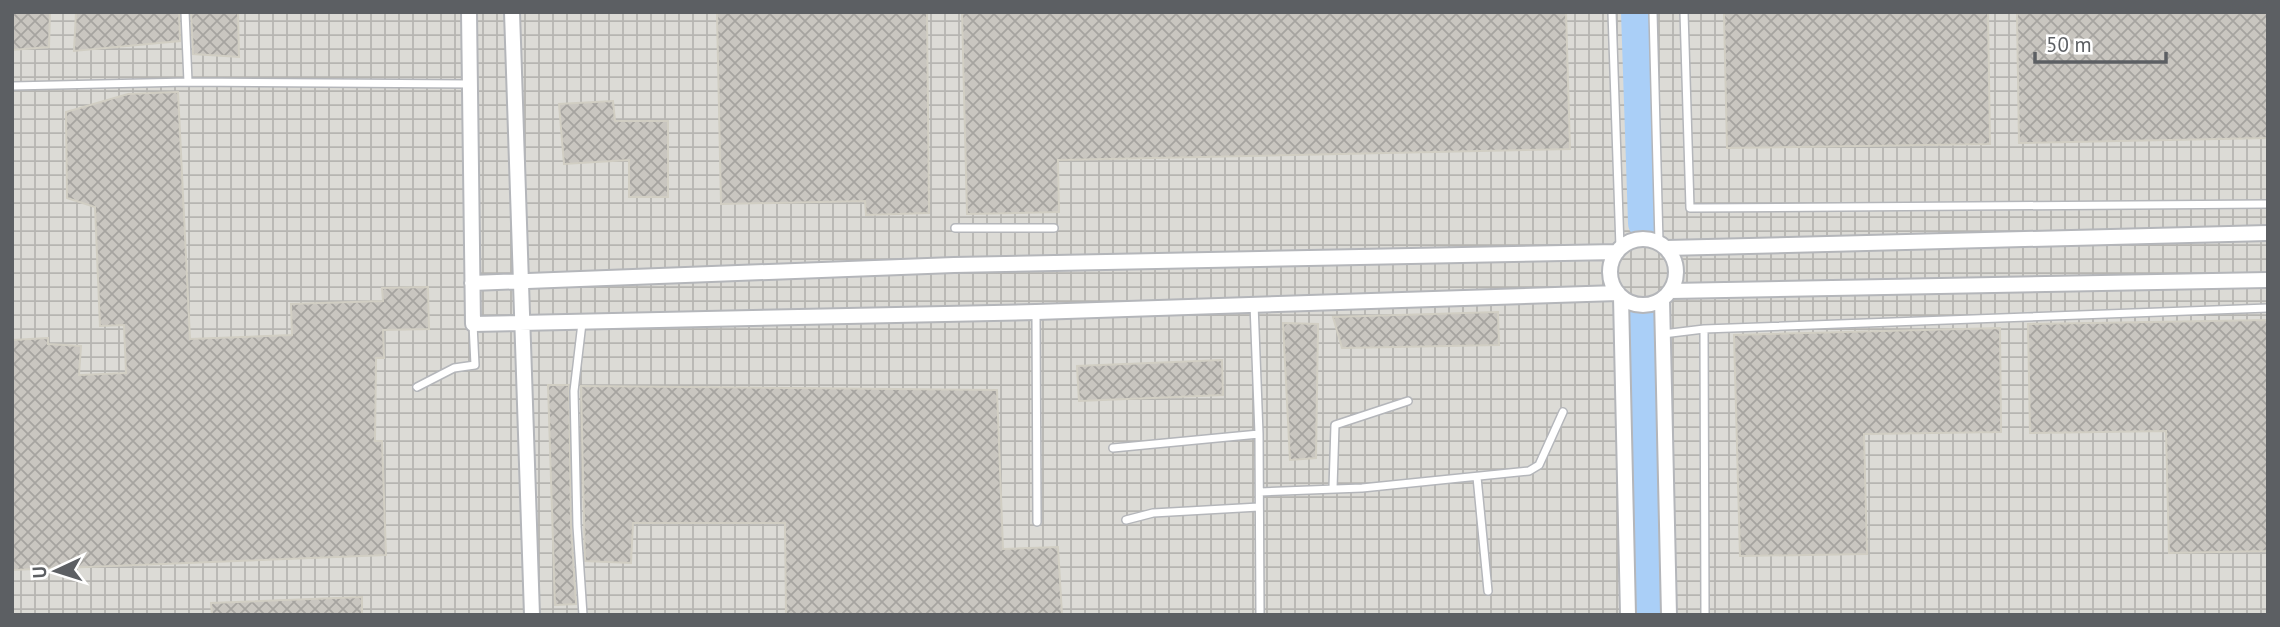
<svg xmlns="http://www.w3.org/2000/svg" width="2280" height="627" font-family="'PT Sans',sans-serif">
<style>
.industrial{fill:url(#industrial-grid)}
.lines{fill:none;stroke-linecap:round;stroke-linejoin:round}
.river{stroke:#aacff7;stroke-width:32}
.building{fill:url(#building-cross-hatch);stroke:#d1cec3;stroke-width:2}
.lane-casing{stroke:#b4b6ba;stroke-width:10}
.street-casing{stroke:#b4b6ba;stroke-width:18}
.lane{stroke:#fff;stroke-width:7}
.street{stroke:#fff;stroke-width:14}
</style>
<defs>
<pattern id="industrial-grid" width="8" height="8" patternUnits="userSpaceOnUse" patternTransform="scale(1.75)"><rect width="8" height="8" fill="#dcdbd6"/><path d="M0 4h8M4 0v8" fill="none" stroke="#b6b5b1"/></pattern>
<pattern id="building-cross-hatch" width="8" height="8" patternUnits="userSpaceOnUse" patternTransform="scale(1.75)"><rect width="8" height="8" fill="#c9c6c0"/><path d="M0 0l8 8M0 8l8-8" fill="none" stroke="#a6a4a0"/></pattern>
</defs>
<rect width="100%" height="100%" fill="#edece4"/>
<path class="industrial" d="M12,12H2268V615H12Z"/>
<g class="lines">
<path class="river" d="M1637,12L1644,223
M1640,314L1648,615"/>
</g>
<path class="building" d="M12,12H50L49,47L12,50Z
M76,12H179L180,41L74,51Z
M191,12H238L239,57L193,54Z
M717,12H927L929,213L866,215L865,201L721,204Z
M962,12H1566L1570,149L1058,160L1059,212L967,214Z
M1724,12H1988L1990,144L1727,148Z
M2017,12H2268V138L2019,143Z
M178,92L190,339L292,335L291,304L383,301L382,288L428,287L429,329L383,330L384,358H376L375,441H382L386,555L12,570V340L48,338V344L81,346L79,375L126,373L124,325L100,326L95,207L67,198L66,112L128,94Z
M613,101L615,121H668V197H629V160L564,164L559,104Z
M1498,312L1499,345L1342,348L1333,317Z
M2268,320V551L2169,553L2166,431L2030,433L2028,324Z
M1283,323L1318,324L1316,458L1290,460Z
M2000,328L2001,432L1864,434L1867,554L1740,556L1734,335Z
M1222,360L1223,395L1079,401L1077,366Z
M548,385H569L571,526L576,604L555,605Z
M581,386L997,390L1003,549L1058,547L1062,615H786L785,523H633L631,563L585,561Z
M362,597V615H212L211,603Z"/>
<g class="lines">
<defs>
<path id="lane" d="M185,12L188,82
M1612,12L1620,248
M1653,12L1659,243
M1684,12L1690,208L2268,204
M12,86L188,82L470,84
M955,228H1054
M1254,304L1259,434L1260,615
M1036,313L1037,522
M582,323L574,391L577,526L583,615
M1704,329L2268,308
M1663,334L1704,329L1705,615
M417,387L454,368L475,365L473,324
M1113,448L1259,434
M1477,477L1488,591
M1333,488L1335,425L1408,401
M1260,492L1362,488L1529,471L1539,465L1563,412
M1126,520L1153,513L1259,507"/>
<path id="street" d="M469,12L473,324L1036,312L1618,293
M512,12L532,615
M1610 272a33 33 0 1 1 66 0a33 33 0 1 1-66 0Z
M1666,248L2268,233
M472,283L954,265L1617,252
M1670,291L2268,280
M1621,297L1628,615
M1662,299L1669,615"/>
</defs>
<use href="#lane" class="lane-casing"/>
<use href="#street" class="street-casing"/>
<use href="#lane" class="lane"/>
<use href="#street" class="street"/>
</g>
<rect width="2280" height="627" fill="none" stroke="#5c5f63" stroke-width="28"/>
<g transform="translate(56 571) rotate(266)" stroke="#ffffff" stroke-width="5" paint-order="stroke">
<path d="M0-5L12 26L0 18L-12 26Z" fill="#5c5f63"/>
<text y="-10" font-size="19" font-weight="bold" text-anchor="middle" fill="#5c5f63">U</text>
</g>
<path d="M2035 52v10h131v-10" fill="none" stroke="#5c5f63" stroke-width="3.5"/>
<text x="2046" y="52" font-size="21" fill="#5c5f63" stroke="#ffffff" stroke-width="5" paint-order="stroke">50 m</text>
</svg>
